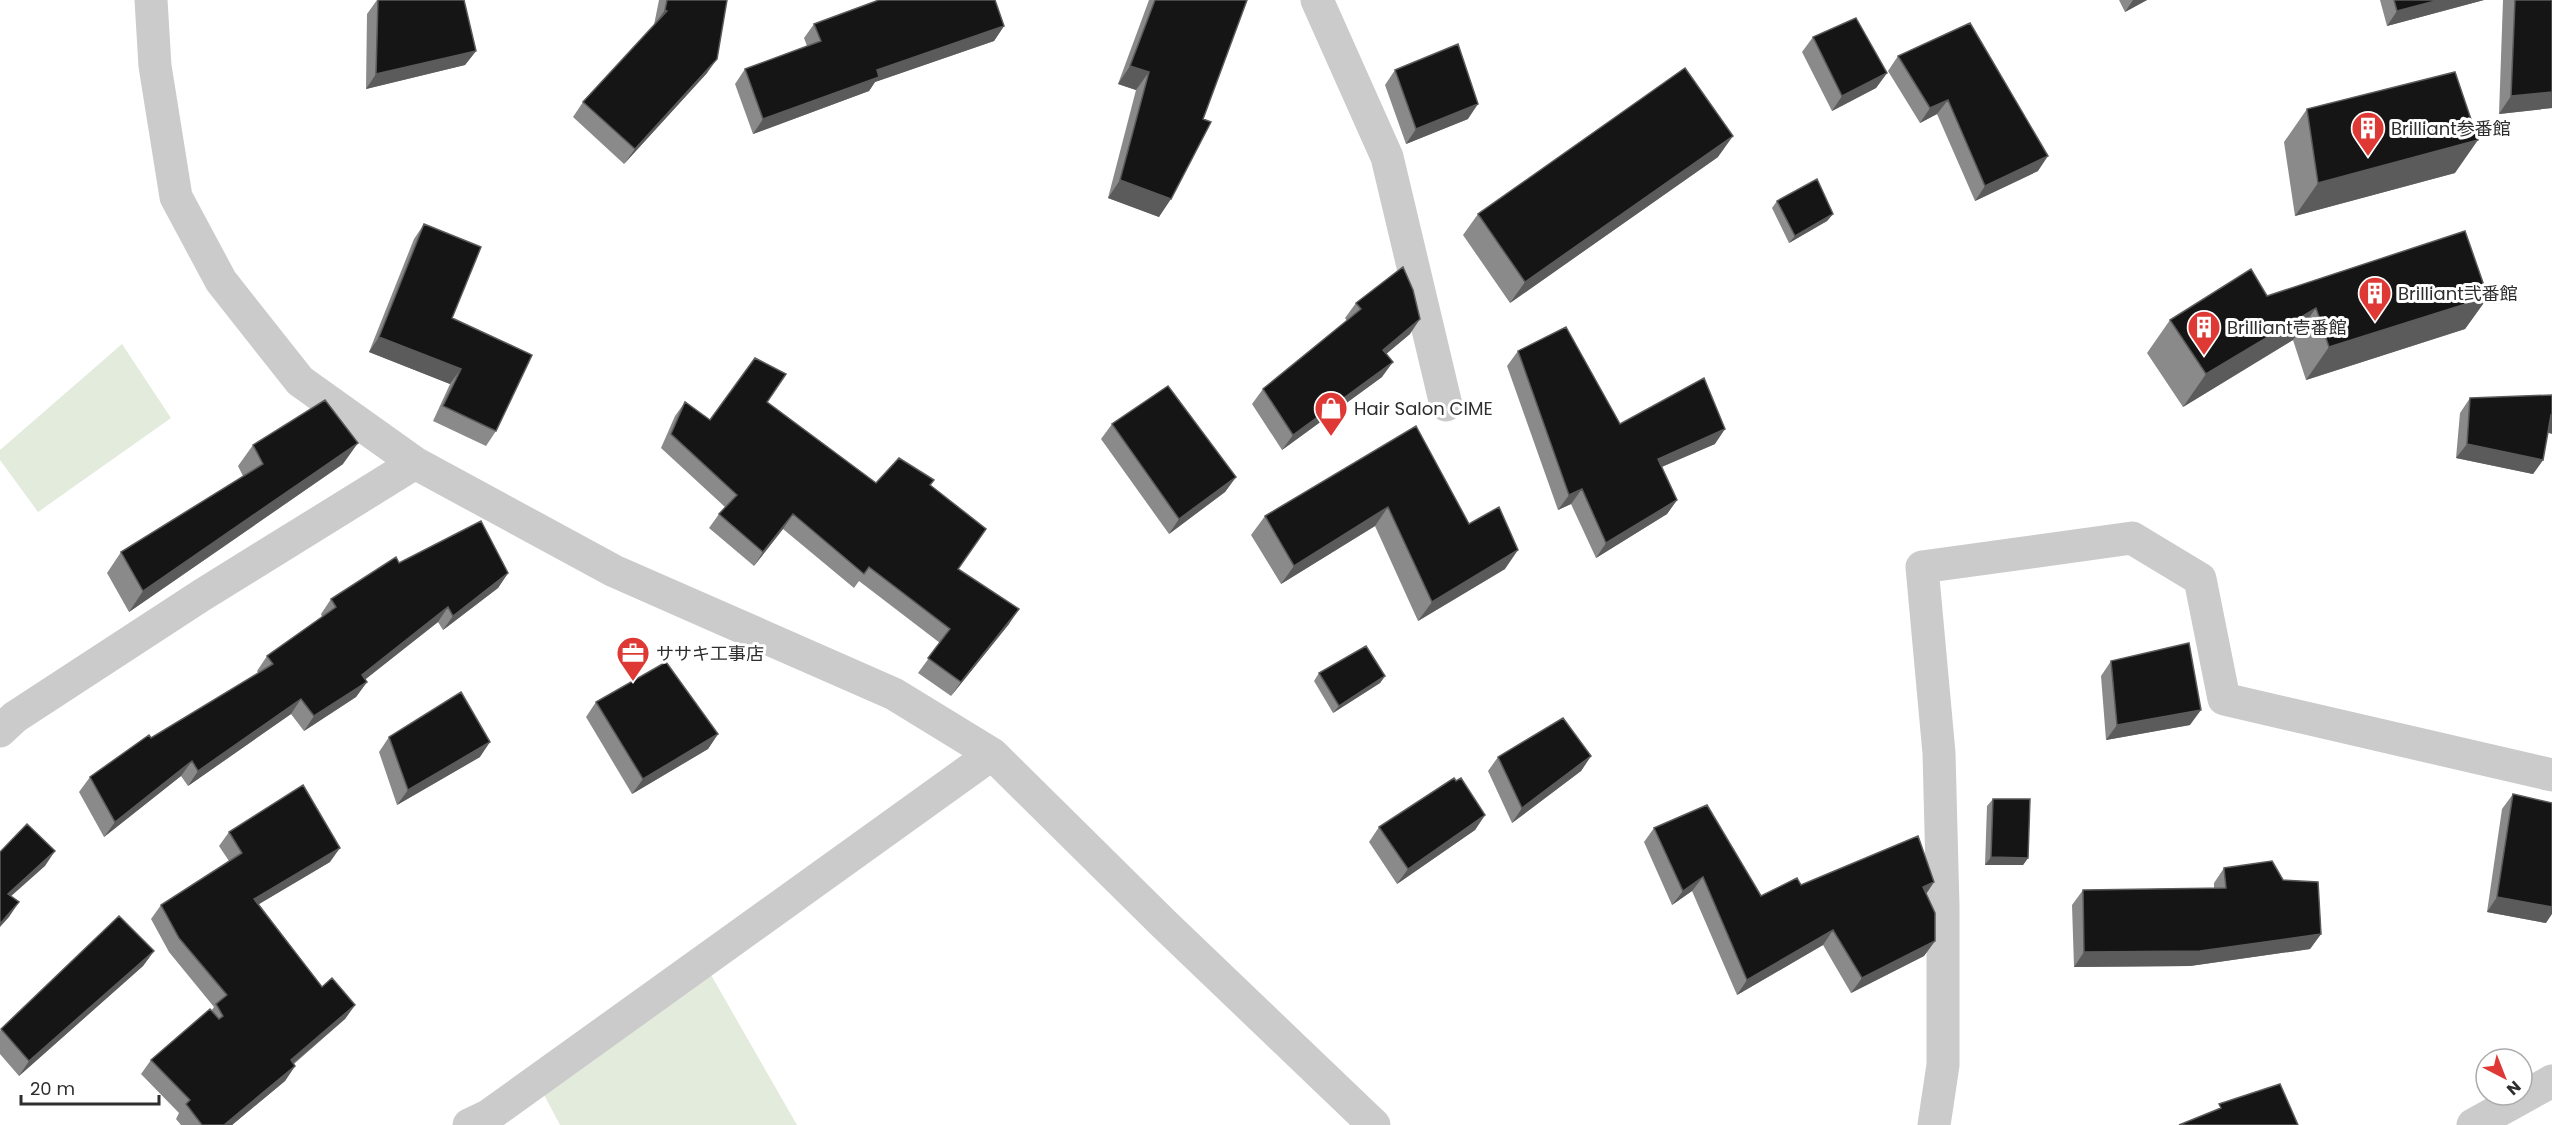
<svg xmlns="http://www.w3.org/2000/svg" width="2552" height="1125" font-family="Poppins,'Noto Sans JP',sans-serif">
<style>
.green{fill:#e3ebdc}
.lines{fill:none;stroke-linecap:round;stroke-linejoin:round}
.street{stroke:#cbcbcb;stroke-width:33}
.wall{fill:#8a8a8a}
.shaded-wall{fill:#5b5b5b}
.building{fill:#151515;stroke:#5b5b5b;stroke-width:1.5}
.labels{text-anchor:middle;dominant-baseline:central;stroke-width:6;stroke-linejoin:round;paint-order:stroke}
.poi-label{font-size:18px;fill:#2e2e2e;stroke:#fff;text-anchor:start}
</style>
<rect width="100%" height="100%" fill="#fff"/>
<path class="green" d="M122,344L171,418L38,512L0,460V450Z
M707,968L797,1125H560L542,1091Z"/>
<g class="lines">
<path class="street" d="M151,0L155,66L176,197L221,281L300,381L415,463L614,571L894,694L992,754L1163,923L1374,1125
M1317,0L1387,157L1446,405
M0,731L15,717L202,595L415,463
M469,1125L488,1116L992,754
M1934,1125L1943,1065V907L1939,753L1922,567L2132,538L2200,579L2224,699L2552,775
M2473,1125L2552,1081"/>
</g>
<path class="wall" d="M377,0H464L476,51L465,65L366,89L367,14Z
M659,0H727L707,73L624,164L573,117L583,102L654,25Z
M1149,0H1247L1159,217L1108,198L1136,90L1118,84Z
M2119,0H2147L2125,12Z
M2380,0H2484L2387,26Z
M2503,0H2552V108L2499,114Z
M814,24L1004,26L994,41L875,82L869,91L753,134L735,84L745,69L807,46L804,38Z
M1813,37L1887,73L1876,88L1832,111L1802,52Z
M1898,56L2038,171L1975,201L1937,114L1920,123L1888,71Z
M1395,70L1468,119L1406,144L1385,85Z
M2307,109L2455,173L2295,216L2284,142Z
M1718,157L1510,303L1463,235L1478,214Z
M1777,201L1833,214L1827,221L1789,243L1772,208Z
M424,224L452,318L496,431L486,446L433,421L450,384L369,352L414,239Z
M2267,296L2488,297L2465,329L2306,380L2293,340L2183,407L2147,353L2170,320Z
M1356,303L1410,334L1386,354L1382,377L1282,450L1252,404L1263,389L1347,321L1345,318Z
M1518,351L1620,424L1715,444L1662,467L1677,500L1667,514L1596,558L1571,504L1558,510L1507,366Z
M2470,398L2552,434L2548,432L2543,460L2533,474L2456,458L2460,413Z
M685,402L710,420L767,402L876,483L931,485L958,569L1009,624L951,696L918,673L940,643L859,581L854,588L783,529L754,566L709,528L719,514L725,507L661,448L675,416Z
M1112,424L1236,477L1225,492L1169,534L1101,439Z
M1416,426L1469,524L1505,569L1418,621L1375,526L1281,584L1251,535L1265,516Z
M253,445L343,464L129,612L107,573L121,552L243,476L238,466Z
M399,563L508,573L498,588L443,630L438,622L365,679L367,682L356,697L304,731L291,714L188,786L181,776L104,837L79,792L90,777L151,738L258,673L257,671L267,656L322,617L321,614L331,599Z
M2111,661L2190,725L2106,740L2101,676Z
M1319,673L1385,676L1380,683L1333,713L1314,681Z
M596,702L718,734L708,749L632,794L586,717Z
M389,737L480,757L397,805L379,752Z
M1591,756L1581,771L1512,823L1488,771L1498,757Z
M1456,781L1485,815L1475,830L1397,884L1369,842L1379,827Z
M2513,794L2546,923L2487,912L2502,809Z
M1993,799L2028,858L2023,865H1985L1987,806Z
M1654,828L1761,896L1801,885L1934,882L1926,894L1935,941L1924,956L1851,993L1823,945L1737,995L1692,891L1672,905L1644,842Z
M229,832L330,862L259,904L322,987L355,1005L345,1019L294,1064L295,1066L285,1081L232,1125H181L176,1119L179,1113L141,1074L151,1060L211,1011L214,1007L169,952L151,919L161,905L229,861L219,846Z
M2224,868L2283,880L2321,934L2310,949L2190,966L2074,967L2072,905L2083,890L2214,888V883Z
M154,951L143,966L19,1076L0,1054V1031L1,1029Z"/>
<path class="shaded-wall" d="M2133,0H2147L2125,12Z
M2439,0H2484L2387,26L2397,11Z
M665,10L667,11L654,25Z
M1004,26L994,41L875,82L869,91L753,134L763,119L877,70Z
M476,51L465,65L366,89L376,74Z
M717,59L707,73L624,164L635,149Z
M1130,66L1149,72L1136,90L1118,84Z
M1887,73L1876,88L1832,111L1842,96Z
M2552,92V108L2499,114L2511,96Z
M1948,100L1937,114L1920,123L1930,108Z
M1478,104L1468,119L1406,144L1416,129Z
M1733,136L1718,157L1510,303L1525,282Z
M2478,140L2455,173L2295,216L2318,183Z
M2048,156L2038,171L1975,201L1985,186Z
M1120,180L1171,199L1159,217L1108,198Z
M1833,214L1827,221L1789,243L1795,236Z
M2488,297L2465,329L2306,380L2329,347Z
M2316,308L2293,340L2183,407L2206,374Z
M1420,319L1410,334L1373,365L1383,350Z
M379,337L461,369L450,384L369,352Z
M1393,362L1382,377L1282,450L1293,435Z
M2551,415L2552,416V434L2540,430Z
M1725,429L1715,444L1647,473L1658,459Z
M358,443L343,464L129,612L143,591Z
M2467,444L2543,460L2533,474L2456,458Z
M1236,477L1225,492L1169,534L1179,519Z
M1582,489L1571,504L1558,510L1569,495Z
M1677,500L1667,514L1596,558L1606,543Z
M1388,507L1375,526L1281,584L1294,566Z
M793,514L783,529L754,566L763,552Z
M1518,550L1505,569L1418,621L1432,602Z
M508,573L498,588L443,630L453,616Z
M448,607L438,622L352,690L362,675Z
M1019,609L1009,624L951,696L961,682Z
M1385,676L1380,683L1333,713L1339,706Z
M367,682L356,697L304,731L314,716Z
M301,699L291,714L188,786L198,771Z
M2201,710L2190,725L2106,740L2117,725Z
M718,734L708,749L632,794L643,779Z
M490,742L480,757L397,805L408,790Z
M1591,756L1581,771L1512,823L1522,808Z
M192,761L181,776L104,837L115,822Z
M1485,815L1475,830L1397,884L1408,869Z
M340,848L330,862L244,913L254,899Z
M55,851L45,866L0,906L8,894Z
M1991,857L2028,858L2023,865H1985Z
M1703,877L1692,891L1672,905L1683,891Z
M1934,882L1924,897L1923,887Z
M2497,897L2552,907V914L2546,923L2487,912Z
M19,902L9,917L0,927V924Z
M1833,930L1823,945L1737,995L1747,980Z
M2321,934L2310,949L2190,966L2074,967L2084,952Z
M1935,941L1924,956L1851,993L1862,978Z
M154,951L143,966L19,1076L29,1061Z
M355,1005L345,1019L281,1074L291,1060Z
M295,1066L285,1081L232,1125H224Z"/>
<path class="building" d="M378,0H464L476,51L376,74Z
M667,0H727L717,59L635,149L583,102L667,11L665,10Z
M879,0H995L1004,26L877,70L879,77L763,119L745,69L821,41L814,24Z
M1155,0H1247L1203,119L1211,122L1171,199L1120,180L1149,72L1130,66Z
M2394,0H2439L2397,11Z
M2515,0H2552V92L2511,96Z
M1856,18L1887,73L1842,96L1813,37Z
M1970,23L2048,156L1985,186L1948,100L1930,108L1898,56Z
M1458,44L1478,104L1416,129L1395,70Z
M1685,68L1733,136L1525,282L1478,214Z
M2455,72L2478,140L2318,183L2307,109Z
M1817,179L1833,214L1795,236L1777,201Z
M424,224L481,247L452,318L532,355L496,431L443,406L461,369L379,337Z
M2465,231L2488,297L2329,347L2316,308L2206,374L2170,320L2251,269L2267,296Z
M1403,267L1413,290L1420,319L1383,350L1393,362L1293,435L1263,389L1361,309L1356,303Z
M1566,327L1620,424L1704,378L1725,429L1658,459L1677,500L1606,543L1582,489L1569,495L1518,351Z
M755,358L786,374L767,402L876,483L899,458L934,480L930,485L986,529L958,569L1019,609L961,682L928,658L950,629L869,567L864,574L793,514L763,552L719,514L737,495L671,434L685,402L710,420Z
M1168,386L1236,477L1179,519L1112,424Z
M2552,395V416L2551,415L2543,460L2467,444L2470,398Z
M325,400L358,443L143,591L121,552L263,464L253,445Z
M1416,426L1469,524L1499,507L1518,550L1432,602L1388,507L1294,566L1265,516Z
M481,521L508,573L453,616L448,607L362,675L367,682L314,716L301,699L198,771L192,761L115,822L90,777L149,735L151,738L273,664L267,656L336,607L331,599L396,557L399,563Z
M2189,643L2201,710L2117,725L2111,661Z
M1366,646L1385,676L1339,706L1319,673Z
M666,662L718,734L643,779L596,702Z
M461,692L490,742L408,790L389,737Z
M1563,718L1591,756L1522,808L1498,757Z
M1454,778L1456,781L1461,778L1485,815L1408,869L1379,827Z
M303,785L340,848L254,899L322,987L332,978L355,1005L291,1060L295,1066L224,1125H202L186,1104L190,1100L151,1060L210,1009L219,1019L223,1016L216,1004L227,995L179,938L161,905L242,853L229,832Z
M2513,794L2552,803V907L2497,897Z
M1993,799H2030L2028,858L1991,857Z
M1707,805L1761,896L1797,878L1801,885L1918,836L1934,882L1923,887L1935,913V941L1862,978L1833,930L1747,980L1703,877L1683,891L1654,828Z
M27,824L55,851L8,894L19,902L0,924V852Z
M2272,861L2283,880L2318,882L2321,934L2200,951L2084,952L2083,890L2226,888L2224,868Z
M119,916L154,951L29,1061L1,1029Z
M2280,1084L2298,1125H2179L2221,1108L2219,1104Z"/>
<defs>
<symbol id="building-pin" viewBox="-11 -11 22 30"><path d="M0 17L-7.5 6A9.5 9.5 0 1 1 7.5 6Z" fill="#df3936" stroke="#fff"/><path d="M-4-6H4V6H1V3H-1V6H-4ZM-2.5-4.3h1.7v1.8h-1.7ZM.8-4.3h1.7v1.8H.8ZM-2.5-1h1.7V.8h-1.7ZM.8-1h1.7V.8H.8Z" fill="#fff"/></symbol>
<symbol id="shop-pin" viewBox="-11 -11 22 30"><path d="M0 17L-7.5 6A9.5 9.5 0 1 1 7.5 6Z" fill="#df3936" stroke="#fff"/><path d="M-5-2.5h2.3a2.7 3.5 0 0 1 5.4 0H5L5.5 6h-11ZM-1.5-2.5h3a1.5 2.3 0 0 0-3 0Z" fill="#fff"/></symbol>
<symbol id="office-pin" viewBox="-11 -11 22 30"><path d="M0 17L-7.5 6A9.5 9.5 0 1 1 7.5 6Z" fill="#df3936" stroke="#fff"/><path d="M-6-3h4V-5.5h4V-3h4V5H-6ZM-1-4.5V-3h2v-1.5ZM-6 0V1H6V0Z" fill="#fff"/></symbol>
</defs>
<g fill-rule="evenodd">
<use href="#building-pin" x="2349" y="109" width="38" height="52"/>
<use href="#building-pin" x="2356" y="274" width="38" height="52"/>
<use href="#building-pin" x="2185" y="308" width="38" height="52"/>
<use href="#shop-pin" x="1312" y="389" width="38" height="52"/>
<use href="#office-pin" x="614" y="634" width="38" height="52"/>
</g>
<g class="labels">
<g class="poi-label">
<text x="2391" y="128">Brilliant参番館</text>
<text x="2398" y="293">Brilliant弐番館</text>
<text x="2227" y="327">Brilliant壱番館</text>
<text x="1354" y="408">Hair Salon CIME</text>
<text x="656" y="653">ササキ工事店</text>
</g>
</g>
<g transform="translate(2504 1077) rotate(138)"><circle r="28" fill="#ffffff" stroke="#ababab" stroke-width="1.5"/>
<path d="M0-4.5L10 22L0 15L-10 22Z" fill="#df3936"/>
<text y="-9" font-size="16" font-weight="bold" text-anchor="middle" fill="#2e2e2e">N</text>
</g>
<path d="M21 1095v9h138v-9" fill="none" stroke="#2e2e2e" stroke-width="3"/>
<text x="30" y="1095" font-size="18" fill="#2e2e2e" stroke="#ffffff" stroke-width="4.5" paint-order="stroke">20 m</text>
</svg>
